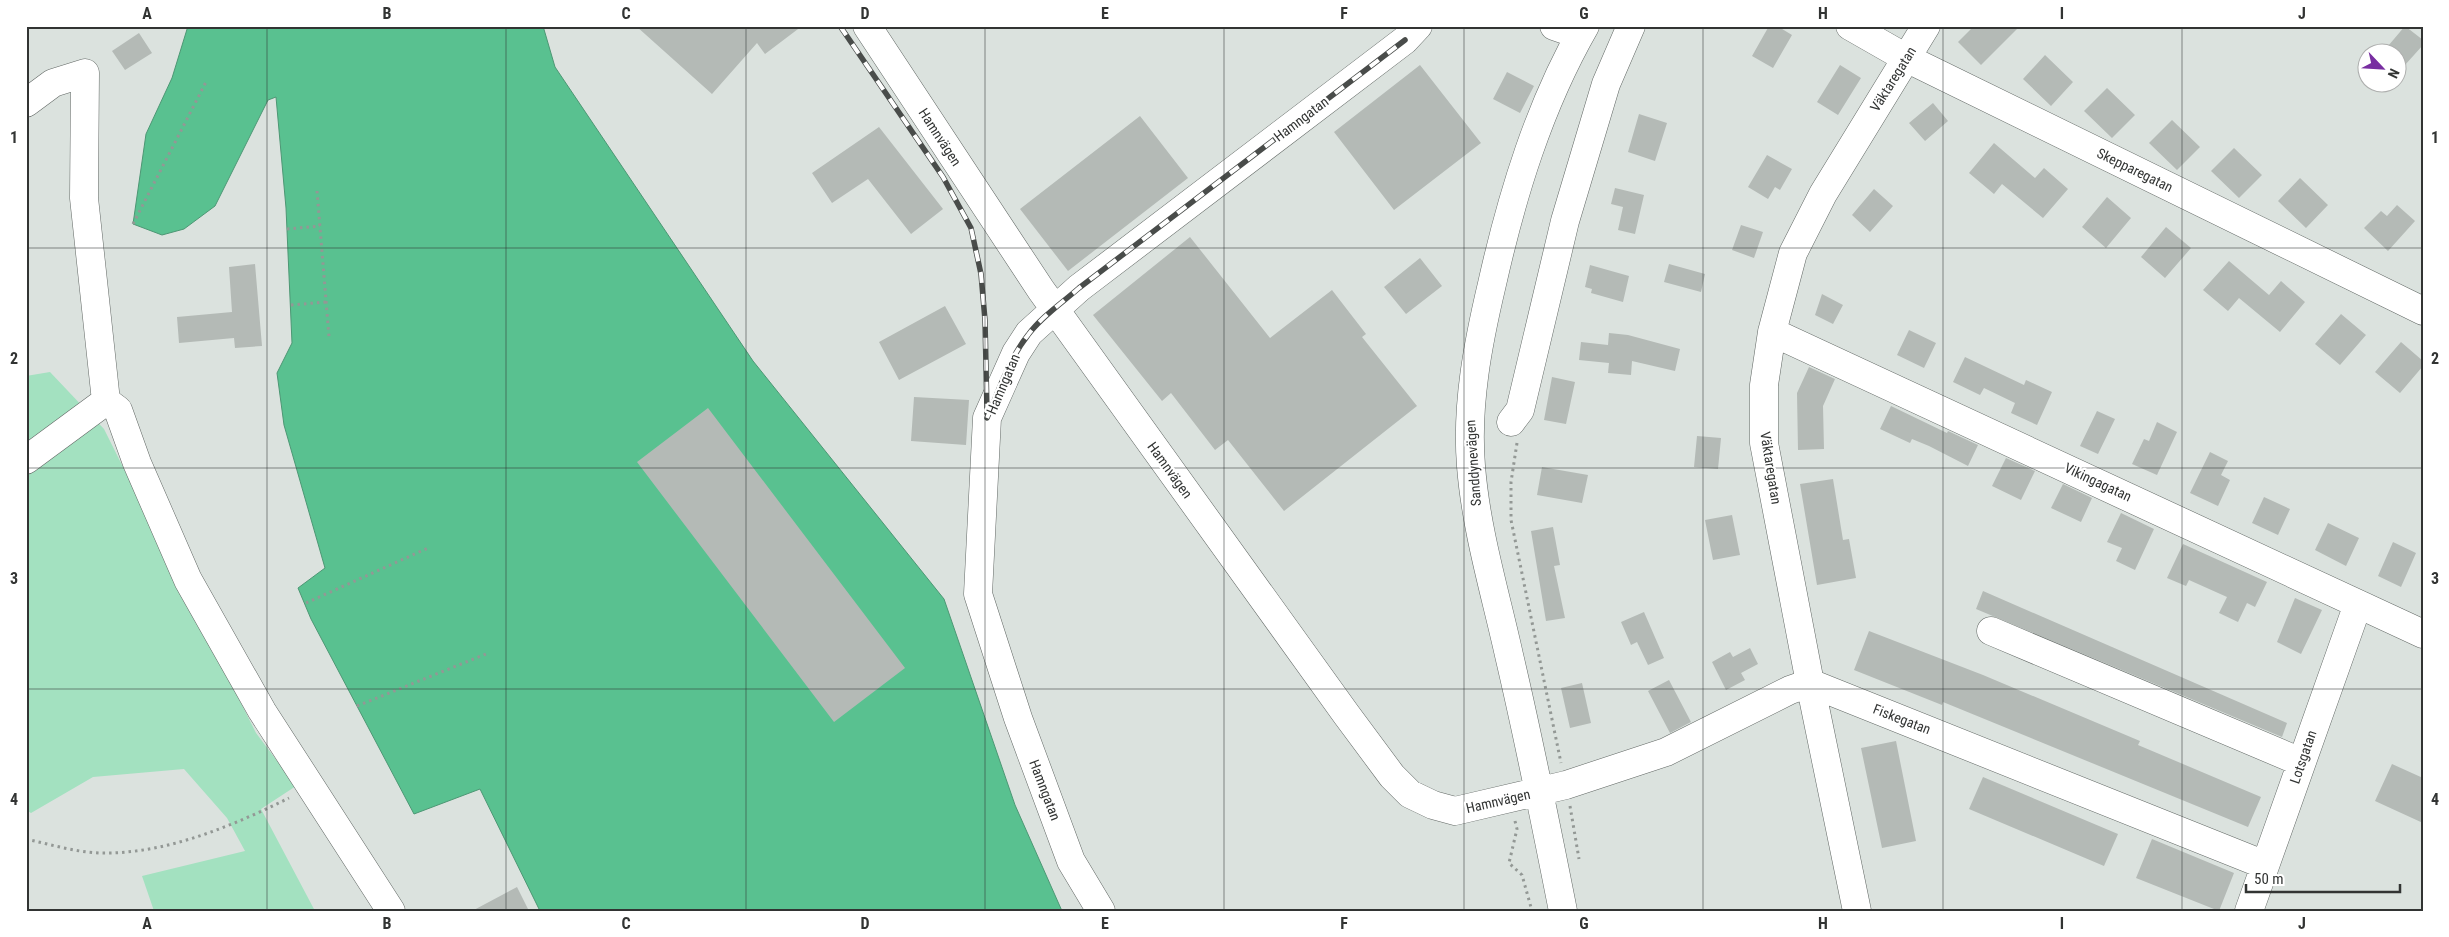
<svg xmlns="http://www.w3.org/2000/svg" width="2449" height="937" font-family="'Roboto Condensed',sans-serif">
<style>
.green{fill:#a3e1c0}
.water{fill:#59c190;stroke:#4d9774}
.building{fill:#b4bab6}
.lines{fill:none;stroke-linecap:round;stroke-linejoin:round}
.minor-casing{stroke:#626865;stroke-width:29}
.path{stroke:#939895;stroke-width:3;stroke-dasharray:2.5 4;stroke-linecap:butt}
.minor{stroke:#fff;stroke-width:28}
.rail-casing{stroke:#494c4a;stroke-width:5.5}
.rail{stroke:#fff;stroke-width:4;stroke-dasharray:11;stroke-linecap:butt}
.grid{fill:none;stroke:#323433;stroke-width:1;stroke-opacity:0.55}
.labels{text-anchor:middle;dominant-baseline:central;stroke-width:4.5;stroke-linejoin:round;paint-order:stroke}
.street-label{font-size:14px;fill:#323433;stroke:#fff}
.neatline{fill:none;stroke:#323433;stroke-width:2}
.grid-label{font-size:16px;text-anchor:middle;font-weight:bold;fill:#323433}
</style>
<rect width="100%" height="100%" fill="#dbe2de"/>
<path class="green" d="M50,372L104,429L256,733L296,786L261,809L315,911H154L142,876L245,851L227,818L184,769L93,777L31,813L26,810V376Z"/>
<path class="water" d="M188,26H543L555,67L753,361L944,599L1015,805L1062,911H540L480,789L414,814L311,619L298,588L325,568L284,425L277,373L292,343L286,208L276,97L268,100L215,206L184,229L162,235L133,224L146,134L172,78Z"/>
<path class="building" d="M636,26H802L765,54L757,43L712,94Z
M1769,26H1777L1792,35L1773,68L1752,56Z
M1974,26H2020L1981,65L1958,42Z
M2405,26L2423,40V45L2396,75V52H2383Z
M139,33L152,53L125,70L112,51Z
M2045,55L2073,82L2051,106L2023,79Z
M1420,65L1481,143L1394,210L1334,132Z
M1840,65L1861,78L1838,115L1817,102Z
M1507,72L1534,86L1520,113L1493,99Z
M2107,88L2135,115L2112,138L2084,111Z
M1933,103L1948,121L1925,141L1909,123Z
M1639,114L1667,123L1655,161L1628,152Z
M1140,116L1188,178L1068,271L1020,209Z
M2172,120L2200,147L2177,170L2149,143Z
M879,127L943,209L911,234L868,179L832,203L812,173Z
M1994,143L2035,178L2044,168L2068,189L2043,218L2002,184L1994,194L1969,173Z
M2234,148L2262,175L2239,198L2211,171Z
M1767,155L1792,169L1780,190L1775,187L1768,199L1748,187Z
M2300,178L2328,205L2306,228L2278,201Z
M1615,188L1644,195L1635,234L1618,230L1623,207L1611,204Z
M1874,189L1893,206L1870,232L1852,215Z
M2107,197L2131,218L2106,248L2082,227Z
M2397,205L2415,221L2388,251L2364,228L2381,211L2387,216Z
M1741,225L1763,232L1754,258L1732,250Z
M2166,227L2191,248L2165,278L2141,257Z
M1190,237L1270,338L1332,290L1366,334L1362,337L1417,406L1284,511L1228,440L1215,450L1171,393L1162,401L1093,315Z
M1420,258L1442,286L1406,314L1384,287Z
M2229,261L2269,295L2281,281L2305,302L2280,332L2239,298L2228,311L2203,290Z
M255,264L262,346L235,348L234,338L179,343L177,317L232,312L229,267Z
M1669,264L1705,274L1701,292L1664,282Z
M1590,265L1629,276L1623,302L1591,293L1592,289L1585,287Z
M1822,294L1843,305L1833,324L1815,315Z
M945,306L966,344L899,380L879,342Z
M2341,314L2366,335L2340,365L2315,344Z
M1909,330L1936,343L1924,368L1897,355Z
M1609,333L1628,335L1680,349L1675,371L1632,361L1631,375L1608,373L1609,363L1579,360L1581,342L1608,345Z
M2401,342L2423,361V366L2400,393L2375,372Z
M1965,357L2024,385L2026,380L2052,392L2037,425L2011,413L2015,403L1984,388L1980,395L1953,382Z
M1809,367L1835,379L1823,406L1824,449L1798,450L1797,393Z
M1552,377L1575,382L1566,424L1544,420Z
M914,397L969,400L966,445L911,441Z
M1891,406L1947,433L1948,431L1978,445L1968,466L1929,446L1912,439L1910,443L1880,429Z
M708,408L905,668L834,722L637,462Z
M2097,411L2115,419L2098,454L2080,446Z
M2157,422L2177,432L2157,475L2132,464L2144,439L2149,441Z
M1697,436L1721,438L1718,469L1694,467Z
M2210,452L2228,461L2221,475L2230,480L2218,506L2190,493Z
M2006,458L2035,471L2021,500L1992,486Z
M1542,467L1588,475L1582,503L1537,495Z
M1833,479L1843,540L1849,539L1856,578L1817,585L1800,484Z
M2063,484L2092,498L2081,522L2051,508Z
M2264,497L2290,509L2278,535L2252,523Z
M2121,513L2154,529L2135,570L2116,561L2122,548L2107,542Z
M1732,515L1740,555L1713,560L1705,520Z
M2328,523L2359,538L2346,566L2315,550Z
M1553,527L1560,565L1554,566L1565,618L1546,621L1531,531Z
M2393,542L2416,553L2401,587L2378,576Z
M2183,544L2267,582L2255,607L2247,603L2238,622L2219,613L2227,597L2189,580L2186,586L2167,578Z
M1983,591L2287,723L2282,737L1976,609Z
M2295,598L2322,610L2301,654L2277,642Z
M1644,612L1664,658L1648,665L1637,642L1631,645L1621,622Z
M1869,631L1983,675L2140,741L2138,745L2261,797L2248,827L1943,702L1942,705L1854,670Z
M1750,648L1758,664L1741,673L1745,680L1726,690L1712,662L1730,652L1733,657Z
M1669,680L1691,722L1670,733L1648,691Z
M1582,683L1591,723L1570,728L1561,688Z
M1896,741L1916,841L1882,848L1861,748Z
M2392,764L2423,778V823L2375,801Z
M1983,777L2118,834L2104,866L1969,809Z
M2152,839L2234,873L2219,911L2136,878Z
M517,887L529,911H472Z"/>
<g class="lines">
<defs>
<path id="minor" d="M867,26L1041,290L1346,714L1392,776L1410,794L1433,805L1455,811L1566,785L1666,752L1790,690L1810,683L2265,865
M1554,26L1580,35
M1850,26L1906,58L2423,311
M26,103L53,83L85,73L84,198L106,401L118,410L137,463L188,580L262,711L391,911
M1772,332L2423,634
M1511,422L1520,410L1565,221L1606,84L1631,26
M26,460L106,401
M1991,631L2301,762
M1101,911L1071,861L1018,718L978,594L987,418L1016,353L1029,333L1079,288L1405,40L1418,26
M1563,911C1546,825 1529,740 1509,655C1495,592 1476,530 1471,466C1466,405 1478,343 1492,284C1512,195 1539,106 1585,26
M1857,911L1810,683L1764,443V385L1772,332L1793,253L1823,194L1926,26
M2249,911L2358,604"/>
</defs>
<use href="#minor" class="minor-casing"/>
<path class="path" d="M317,191L329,337
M133,224L207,80
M287,229L320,226
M291,305L326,302
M1517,443L1511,482V520L1561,763
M306,603L428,548
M357,706L486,654
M1570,806L1579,859
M1515,821L1517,829L1509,863L1522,875L1532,911
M26,839C53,845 81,854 109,853C171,852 234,825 289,798"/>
<use href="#minor" class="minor"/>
<defs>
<path id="rail" d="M840,26L943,177L971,228L981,274L985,320L987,413
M987,418C999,390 1009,359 1028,335C1041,317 1062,303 1079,288L1405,40"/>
</defs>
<use href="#rail" class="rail-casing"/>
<use href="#rail" class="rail"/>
</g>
<path class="grid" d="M267,26V911M506,26V911M746,26V911M985,26V911M1224,26V911M1464,26V911M1703,26V911M1943,26V911M2182,26V911M26,248H2423M26,468H2423M26,689H2423"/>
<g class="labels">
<g class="street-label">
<text transform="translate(1893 79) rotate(-58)">Väktaregatan</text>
<text transform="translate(1301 119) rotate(-37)">Hamngatan</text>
<text transform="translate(940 137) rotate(57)">Hamnvägen</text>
<text transform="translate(2135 170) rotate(26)">Skepparegatan</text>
<text transform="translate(1003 384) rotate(-67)">Hamngatan</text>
<text transform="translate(1473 463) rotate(-94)">Sanddynevägen</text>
<text transform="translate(1771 468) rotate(81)">Väktaregatan</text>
<text transform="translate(1170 470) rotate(54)">Hamnvägen</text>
<text transform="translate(2098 482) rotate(25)">Vikingagatan</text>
<text transform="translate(1902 719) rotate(21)">Fiskegatan</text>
<text transform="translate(2303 757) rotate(-71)">Lotsgatan</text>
<text transform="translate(1045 790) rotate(69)">Hamngatan</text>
<text transform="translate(1498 801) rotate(-13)">Hamnvägen</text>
</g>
</g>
<rect width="2449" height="937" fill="none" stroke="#ffffff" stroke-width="55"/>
<g transform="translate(2382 68) rotate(115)"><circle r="24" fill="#ffffff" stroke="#adaead"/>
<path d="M0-4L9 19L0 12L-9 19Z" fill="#782ea1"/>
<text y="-8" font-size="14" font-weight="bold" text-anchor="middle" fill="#323433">N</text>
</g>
<path d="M2246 884v8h154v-8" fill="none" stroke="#323433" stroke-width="2.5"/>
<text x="2254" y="884" font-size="15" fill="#323433" stroke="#ffffff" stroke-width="4" paint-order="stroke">50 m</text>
<rect x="28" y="28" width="2394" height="882" class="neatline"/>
<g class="grid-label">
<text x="147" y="19">A</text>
<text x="387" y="19">B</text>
<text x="626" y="19">C</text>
<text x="865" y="19">D</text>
<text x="1105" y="19">E</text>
<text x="1344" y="19">F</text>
<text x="1584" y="19">G</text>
<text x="1823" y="19">H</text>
<text x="2062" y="19">I</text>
<text x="2302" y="19">J</text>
<text x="14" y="143">1</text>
<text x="2435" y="143">1</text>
<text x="14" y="364">2</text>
<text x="2435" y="364">2</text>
<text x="14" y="584">3</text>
<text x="2435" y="584">3</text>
<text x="14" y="805">4</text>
<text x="2435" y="805">4</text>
<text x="147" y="929">A</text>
<text x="387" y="929">B</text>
<text x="626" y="929">C</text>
<text x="865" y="929">D</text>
<text x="1105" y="929">E</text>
<text x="1344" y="929">F</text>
<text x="1584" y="929">G</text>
<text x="1823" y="929">H</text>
<text x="2062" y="929">I</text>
<text x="2302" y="929">J</text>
</g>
</svg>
